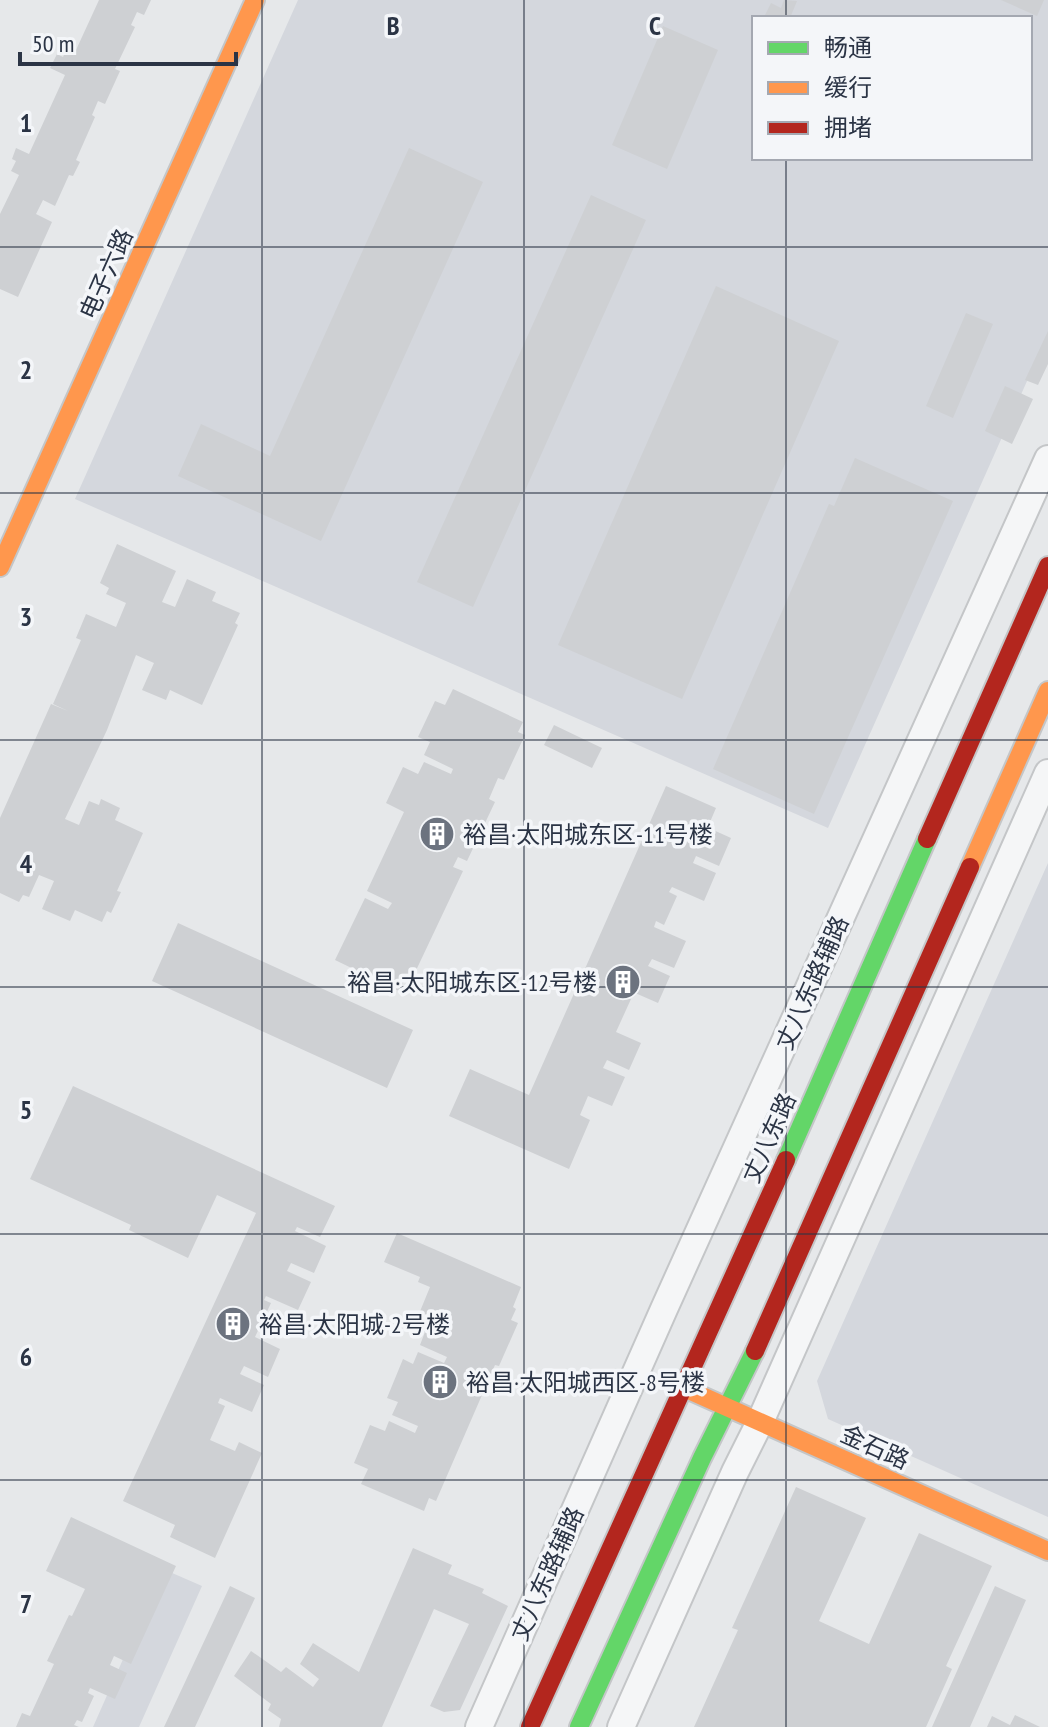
<svg xmlns="http://www.w3.org/2000/svg" width="1048" height="1727" font-family="'PT Sans Narrow','Noto Sans SC',sans-serif">
<style>
.built{fill:#d4d7dd;fill-rule:evenodd}
.building{fill:#ced0d3}
.lines{fill:none;stroke-linecap:round;stroke-linejoin:round}
.street-casing{stroke:#c4c6c8;stroke-width:30}
.fast-casing{stroke:#c4c6c8;stroke-width:22}
.slow-casing{stroke:#c4c6c8;stroke-width:22}
.jam-casing{stroke:#c4c6c8;stroke-width:22}
.street{stroke:#f5f6f7;stroke-width:26}
.fast{stroke:#63d668;stroke-width:18}
.slow{stroke:#ff974d;stroke-width:18}
.jam{stroke:#b3261e;stroke-width:18}
.grid{fill:none;stroke:#2b3445;stroke-width:2;stroke-opacity:0.55}
.labels{text-anchor:middle;dominant-baseline:central;stroke-width:7;stroke-linejoin:round;paint-order:stroke}
.street-label{font-size:24px;fill:#2b3445;stroke:#f4f6f9}
.poi-label{font-size:24px;fill:#2b3445;stroke:#f4f6f9;text-anchor:start}
.grid-label{font-size:26px;text-anchor:middle;font-weight:bold;fill:#2b3445;stroke:#f4f6f9;stroke-width:7;stroke-linejoin:round;paint-order:stroke}
</style>
<rect width="100%" height="100%" fill="#e6e8ea"/>
<path class="built" d="M298,0H1048V334L828,828L75,499ZM754,18H1030V158H754Z
M1048,863V1517L828,1419L817,1381Z
M163,1569L202,1586L139,1727H93Z"/>
<path class="building" d="M99,0H151L144,15L137,12L131,25L135,27L115,69L120,71L105,104L98,101L92,115L95,117L76,160L80,162L73,176L69,175L55,206L43,200L36,214L52,222L18,297L0,289V214L19,175L11,171L16,161L12,159L16,148L29,154L65,75L50,68L57,54L63,57L68,46L76,50Z
M784,0L797,1L790,18H772L765,15L771,3L781,8Z
M1001,0H1044L1037,16Z
M663,26L718,50L667,169L612,145Z
M409,148L483,182L321,541L178,476L201,424L270,456Z
M591,195L646,220L473,607L417,582Z
M716,286L839,341L682,699L558,645Z
M966,313L993,324L953,418L926,406Z
M1048,331V364L1038,385L1025,380Z
M1005,386L1033,399L1012,444L985,431Z
M855,458L953,501L814,814L713,769L829,504L834,506Z
M117,544L176,571L162,602L175,607L187,579L216,592L212,601L240,613L235,623L238,625L202,705L170,690L166,700L142,690L154,663L136,655L107,730L65,819L79,825L89,801L99,805L101,799L120,808L115,820L143,833L117,891L121,892L111,913L107,911L102,922L75,910L70,921L42,909L54,881L39,875L29,897L23,895L19,902L0,893V818L51,704L68,711L53,704L81,640L76,638L86,614L116,627L126,603L106,594L109,588L100,583Z
M453,689L523,722L518,732L525,735L504,780L498,778L489,799L495,802L467,861L458,857L453,867L463,871L411,981L405,979L399,991L335,960L365,898L388,909L392,903L367,891L404,812L386,803L403,767L418,774L424,762L451,774L453,769L424,755L430,742L418,737L435,701L445,705Z
M554,725L602,748L592,768L544,745Z
M666,786L716,808L710,822L702,819L700,824L731,838L719,866L696,856L693,863L716,873L704,901L672,887L669,892L677,896L664,925L656,921L654,927L686,941L674,968L652,959L648,966L670,976L658,1003L626,989L623,995L631,999L616,1032L641,1043L629,1070L607,1060L603,1068L625,1077L612,1106L588,1096L580,1115L590,1120L569,1169L449,1116L470,1069L529,1095Z
M178,923L413,1030L387,1088L152,981Z
M73,1086L335,1206L320,1237L297,1227L295,1231L326,1246L314,1273L291,1263L287,1271L311,1282L298,1310L266,1296L264,1300L271,1303L255,1337L280,1349L268,1377L244,1366L240,1374L264,1385L252,1412L220,1398L218,1403L225,1406L210,1440L235,1451L239,1442L262,1453L215,1558L170,1537L175,1525L123,1501L256,1213L217,1195L188,1258L129,1230L131,1225L30,1179Z
M397,1233L521,1287L513,1307L516,1309L511,1320L518,1323L499,1366L495,1365L436,1501L429,1498L424,1511L361,1484L368,1469L354,1463L370,1425L385,1431L389,1421L415,1433L418,1426L392,1415L398,1402L387,1398L403,1359L413,1364L418,1352L444,1363L447,1357L420,1345L425,1332L414,1326L430,1287L418,1282L420,1277L384,1262Z
M796,1487L866,1518L819,1621L869,1644L919,1533L992,1566L946,1666L952,1669L926,1727H694L738,1630L732,1628Z
M71,1517L176,1566L131,1664L114,1656L110,1665L127,1673L115,1699L90,1688L88,1693L94,1696L82,1722L77,1720L74,1725L79,1727H16L22,1713L30,1716L54,1664L47,1661L69,1615L72,1616L85,1589L46,1571Z
M413,1548L452,1565L448,1574L484,1589L482,1593L508,1606L460,1710L444,1712L430,1706L469,1624L434,1609L382,1727H279L281,1719L268,1710L271,1704L234,1676L251,1651L281,1672L286,1667L313,1687L319,1679L300,1664L313,1643L359,1672Z
M230,1586L255,1598L195,1727H164Z
M995,1586L1026,1600L970,1727H932Z
M1015,1715L1040,1727H987L992,1716L1010,1725Z"/>
<g class="lines">
<defs>
<path id="street" d="M479,1727L664,1309L1048,459
M621,1727L735,1472L760,1422L1048,773"/>
<path id="fast" d="M786,1160L927,839
M579,1727L702,1458L755,1351"/>
<path id="slow" d="M0,567L255,0
M970,867L1048,691
M682,1387L1048,1551"/>
<path id="jam" d="M927,839L1048,566
M755,1351L970,867
M530,1727L786,1160"/>
</defs>
<use href="#street" class="street-casing"/>
<use href="#fast" class="fast-casing"/>
<use href="#slow" class="slow-casing"/>
<use href="#jam" class="jam-casing"/>
<use href="#street" class="street"/>
<use href="#fast" class="fast"/>
<use href="#slow" class="slow"/>
<use href="#jam" class="jam"/>
</g>
<path class="grid" d="M262,0V1727M524,0V1727M786,0V18M786,158V1727M0,247H1048M0,493H1048M0,740H1048M0,987H1048M0,1234H1048M0,1480H1048"/>
<defs>
<symbol id="building-disc" viewBox="-11 -11 22 22"><circle r="9.5" fill="#6c737f" stroke="#f4f6f9"/><path d="M-4-6H4V6H1V3H-1V6H-4ZM-2.5-4.3h1.7v1.8h-1.7ZM.8-4.3h1.7v1.8H.8ZM-2.5-1h1.7V.8h-1.7ZM.8-1h1.7V.8H.8Z" fill="#fff"/></symbol>
</defs>
<g fill-rule="evenodd">
<use href="#building-disc" x="417" y="814" width="40" height="40"/>
<use href="#building-disc" x="603" y="962" width="40" height="40"/>
<use href="#building-disc" x="213" y="1304" width="40" height="40"/>
<use href="#building-disc" x="420" y="1362" width="40" height="40"/>
</g>
<g class="labels">
<g class="street-label">
<text transform="translate(106 274) rotate(-66)">电子六路</text>
<text transform="translate(812 983) rotate(-66)">丈八东路辅路</text>
<text transform="translate(769 1138) rotate(-66)">丈八东路</text>
<text transform="translate(875 1447) rotate(24)">金石路</text>
<text transform="translate(547 1574) rotate(-66)">丈八东路辅路</text>
</g>
<g class="poi-label">
<text x="463" y="834">裕昌·太阳城东区-11号楼</text>
<text x="597" y="982" text-anchor="end">裕昌·太阳城东区-12号楼</text>
<text x="259" y="1324">裕昌·太阳城-2号楼</text>
<text x="466" y="1382">裕昌·太阳城西区-8号楼</text>
</g>
</g>
<g class="grid-label">
<text x="393" y="35">B</text>
<text x="655" y="35">C</text>
<text x="26" y="132">1</text>
<text x="26" y="379">2</text>
<text x="26" y="626">3</text>
<text x="26" y="873">4</text>
<text x="26" y="1119">5</text>
<text x="26" y="1366">6</text>
<text x="26" y="1613">7</text>
</g>
<rect x="752" y="16" width="280" height="144" fill="#f4f6f9" stroke="#a4a8b1" stroke-width="2"/>
<rect x="768" y="42" width="40" height="12" fill="#63d668" stroke="#a4a8b1" stroke-width="2"/>
<text x="824" y="56" font-size="24" fill="#2b3445">畅通</text>
<rect x="768" y="82" width="40" height="12" fill="#ff974d" stroke="#a4a8b1" stroke-width="2"/>
<text x="824" y="96" font-size="24" fill="#2b3445">缓行</text>
<rect x="768" y="122" width="40" height="12" fill="#b3261e" stroke="#a4a8b1" stroke-width="2"/>
<text x="824" y="136" font-size="24" fill="#2b3445">拥堵</text>
<path d="M20 52v12h216v-12" fill="none" stroke="#2b3445" stroke-width="4"/>
<text x="32" y="52" font-size="24" fill="#2b3445" stroke="#f4f6f9" stroke-width="6" paint-order="stroke">50 m</text>
</svg>
